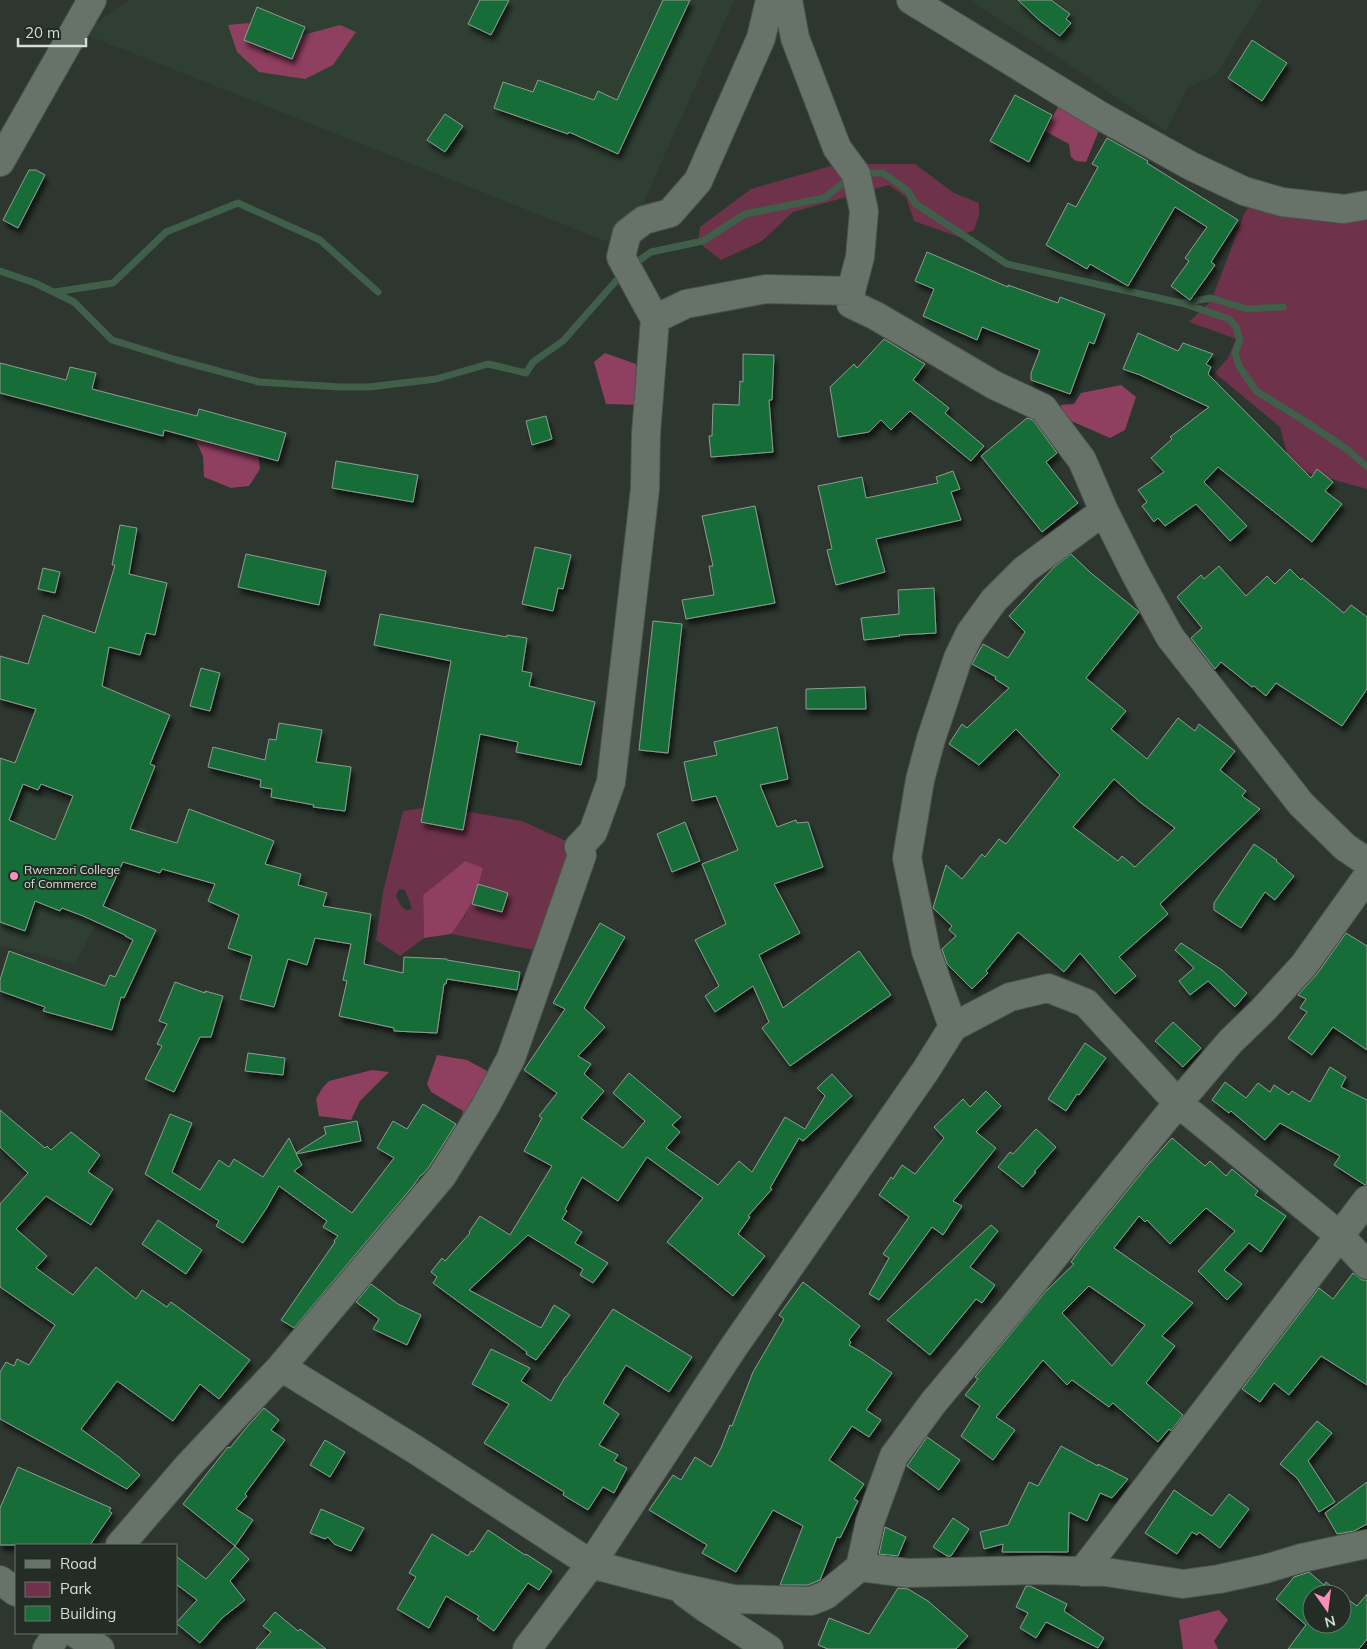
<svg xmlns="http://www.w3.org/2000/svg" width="1367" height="1649" font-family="Mulish,sans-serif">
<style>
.built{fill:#2f3f32}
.green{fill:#6e324a;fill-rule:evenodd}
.forest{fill:#8f3f60}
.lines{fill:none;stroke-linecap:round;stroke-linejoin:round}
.stream{stroke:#405f4a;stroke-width:7}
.building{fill:#196d39;stroke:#8f9b91;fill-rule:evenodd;filter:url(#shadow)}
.minor-casing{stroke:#4b544d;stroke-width:30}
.minor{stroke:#677269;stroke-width:28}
.poi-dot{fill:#ff8eba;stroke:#232d25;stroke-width:2}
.labels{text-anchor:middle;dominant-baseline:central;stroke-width:4;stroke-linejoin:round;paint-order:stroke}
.poi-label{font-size:12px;fill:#d7ded9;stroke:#232d25;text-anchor:start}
</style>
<defs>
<filter id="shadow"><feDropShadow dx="3" dy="5.5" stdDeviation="2.5" flood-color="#0009"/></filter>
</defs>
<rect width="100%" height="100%" fill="#2d372f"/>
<path class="built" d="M130,0H734L623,248L82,33Z
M970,0H1262L1216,75L1188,87L1166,131L1071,66Z
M25,791L147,829L75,964L0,945V850Z"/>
<path class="green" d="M838,164H915L954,193L979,203V215L974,230L959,237L914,221L906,197L889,185L793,212L762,241L721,260L698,242L700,227L751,189Z
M1367,194V489L1291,468L1280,427L1215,373L1228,358L1236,339L1189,322L1211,301L1245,212L1256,199L1300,209Z
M435,806L522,821L564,840L575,842L555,890L534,950L451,934L465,916L483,869L465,861L423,895L424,938L400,956L376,940L383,892L403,811ZM399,889L405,890L412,908L407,911L401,906L396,896Z"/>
<path class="forest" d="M249,23L265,53L294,48L299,36L340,25L356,32L333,65L305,79L259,72L237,52L228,25Z
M1070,106L1100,128L1086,162L1076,161L1071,157L1069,144L1045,131L1058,107Z
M605,353L636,364L642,405L606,404L594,362Z
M1121,385L1136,397L1125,430L1110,438L1062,417L1061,405L1074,404L1081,393Z
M193,435L258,453L260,469L249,486L231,488L204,477L203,456Z
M465,861L483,868C476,895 469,912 451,934L424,938L423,895Z
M437,1055L467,1060L489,1072L493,1087L461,1121L463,1111L431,1092L427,1084Z
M372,1070L389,1072L360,1101L351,1120L319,1116L316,1099L323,1087L329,1081Z
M1219,1610L1228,1620L1214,1641L1218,1649H1183L1179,1620Z"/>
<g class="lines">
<path class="stream" d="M862,173H883L907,190L916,204L1007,264L1181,303L1211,298L1247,309L1283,307
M633,265L651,252L703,241L745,214L824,198L850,178
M0,271L35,283L74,302L112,340L177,360L259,382L340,387H369L436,379L488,364L526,373L533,362L563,341L623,273
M55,292L113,283L166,232L238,203L320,240L378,292
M1182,303L1229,319L1236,327L1240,340L1235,353L1239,366L1256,391L1306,422L1348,450L1367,467"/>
</g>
<path class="building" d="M480,0H509L491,35L468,24Z
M663,0H690L618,154L569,132L568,134L494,108L503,82L533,92L538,80L594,100L598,91L617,100Z
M1018,0H1051L1070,14L1066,19L1071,23L1060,36L1039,20Z
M257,7L305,27L292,59L244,40Z
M1252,40L1287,63L1262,101L1228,78Z
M1015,95L1052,115L1029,162L990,141Z
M445,114L463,126L445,152L427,140Z
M1107,138L1148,161L1147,163L1238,220L1211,262L1215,265L1190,300L1171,286L1189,261L1185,258L1207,227L1175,207L1128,286L1090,264L1087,269L1046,245L1068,203L1076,207L1098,167L1092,164Z
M29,170H36L45,175L18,228L3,220Z
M927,252L1008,287V285L1058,303L1060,297L1105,314L1094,344L1089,342L1070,394L1031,380V373L1040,350L982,327L977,340L923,316L934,289L915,281Z
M1138,333L1178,351L1183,343L1213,354L1206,364L1211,367L1208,374L1311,478L1317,469L1333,482L1325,491L1342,504L1312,542L1218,467L1204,482L1247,526L1230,541L1196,504L1165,526L1158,518L1154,522L1142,506L1147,502L1138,490L1164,472L1151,458L1172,439L1170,437L1209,407L1140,375L1123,369Z
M884,339L925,364L913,380L949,408L945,413L984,446L971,461L910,411L891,430L881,420L869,432L838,437L830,387L854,364L857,368Z
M743,354L774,355L772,400H769L773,452L711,457L709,436H712L713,404L739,405L740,381L743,382Z
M0,363L66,380L70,367L96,373L92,389L197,416L199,409L286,433L278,461L164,430L163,436L0,393Z
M546,416L552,439L532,445L526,421Z
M1027,418L1033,420L1057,453L1046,462L1078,503L1042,532L981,456Z
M336,461L418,475L413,502L332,488Z
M953,471L960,489L951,492L961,520L876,539L885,572L836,585L827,550L832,549L818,486L862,477L866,498L938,483L936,477Z
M755,506L775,603L686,619L682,600L714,595L709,566H713L702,516Z
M120,525L137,528L129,574L167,583L155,635L146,633L140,655L109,647L102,686L170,715L150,764L155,766L130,829L177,843L189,809L274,841L265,864L301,874L298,885L327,893L323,906L371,914L364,964L403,973L404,957L447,959V960L520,972L517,990L447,979L446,984H444L437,1033L394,1031V1028L339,1016L347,981L343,980L351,944L315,938L307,965L288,959L274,1007L240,999L252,956L228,948L239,915L208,901L215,884L162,869L160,873L123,862L103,906L156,930L124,998L121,997L112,1030L43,1011L45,1007L0,991V980L9,951L105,986L110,975L115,977L133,940L125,936V935L83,916L62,908L60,911L35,901L25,931L0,922V758L15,763L36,709L0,699V656L28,664L43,615L95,633L115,565H112ZM23,784L38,790L41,784L73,796L55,840L9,820Z
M535,547L571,555L563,589L558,588L553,611L522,604Z
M246,554L326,571L319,605L238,587Z
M1071,554L1091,573L1139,612L1086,678L1126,711L1111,729L1147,759L1178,718L1195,731L1199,724L1235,751L1220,770L1246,791L1242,796L1260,809L1160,904L1168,914L1119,957L1136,976L1115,994L1080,953L1064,972L1018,932L986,971L988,973L972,989L947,964L942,949L956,936L949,930L952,926L933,908L946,865L962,879L982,854L985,857L999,839L1006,844L1060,775L1016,729L979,765L949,744L962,724L967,728L1009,688L995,679L996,677L972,664L983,644L1008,658L1025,632L1009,616L1055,566ZM1114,779L1141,803L1175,828L1135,867L1122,856L1118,861L1073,827Z
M1219,566L1246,596L1267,576L1275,584L1290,569L1301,580L1302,578L1344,613L1351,605L1367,617V689L1342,726L1276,683L1266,696L1254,686L1252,687L1221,662L1215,669L1191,638L1202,628L1177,597L1201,575L1204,579Z
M43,568L60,572L55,593L38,589Z
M934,588L936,633L899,635L900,636L864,640L861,618L899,614L898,590Z
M380,614L507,637V635L527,638L522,671L532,673L529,686L595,702L581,765L516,752L518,742L480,734L463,830L421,822L451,661L374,645Z
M653,621L682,624L668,753L639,750Z
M201,668L220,673L210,711L190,706Z
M865,687L866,709H806V689Z
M279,723L322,730L316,762L351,767L345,811L313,807L314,805L271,797L272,789L260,787L261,780L208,767L213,747L265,760L269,739L276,740Z
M777,727L788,779L760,785L777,827L796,820L797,823L808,822L823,867L774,884L800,933L759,955L783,1008L859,951L891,995L790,1066L762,1028L769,1022L753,986L715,1012L705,996L719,986L695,940L726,924L702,864L738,850L716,796L692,801L684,762L717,755L714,742Z
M685,822L700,861L672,872L657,834Z
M1254,844L1277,860L1276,861L1294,876L1275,900L1265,892L1241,928L1214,910V903Z
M478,884L508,893L502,912L472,904Z
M600,923L625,937L584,1008L605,1027L578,1056L591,1064L584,1074L604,1091L581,1118L623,1148L645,1121L613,1093L629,1073L681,1117L672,1125L680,1132L666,1148L718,1185L739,1161L752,1172L785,1117L805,1129L825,1096L817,1088L832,1074L852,1096L803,1141L799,1138L770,1188L772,1189L748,1216L750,1217L738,1234L765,1256L733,1296L667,1242L703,1198L647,1157L618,1201L582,1177L565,1209L567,1211L562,1219L582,1232L575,1243L608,1263L593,1283L580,1275L583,1269L528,1235L469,1290L541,1328L554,1305L570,1315L536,1360L526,1354L527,1352L433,1283L437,1277L431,1272L442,1258L445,1261L470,1233L469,1232L480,1216L510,1235L552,1166L524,1151L542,1118L539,1116L557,1093L524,1070L565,1009L553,1003Z
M1346,933L1367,946V1050L1333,1027L1312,1055L1288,1038L1307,1012L1300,1008L1306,999L1298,995L1317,974Z
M1181,943L1222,970L1247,993L1235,1007L1208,981L1190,995L1179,981L1194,968L1175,950Z
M175,982L205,993V991L223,996L211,1037H200L174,1092L145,1079L162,1046L157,1044L167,1024L159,1021Z
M1173,1022L1201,1048L1183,1067L1155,1041Z
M1085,1043L1106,1058L1079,1095L1077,1094L1066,1111L1048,1099Z
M248,1053L285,1058L283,1075L245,1071Z
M1330,1067L1346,1077L1341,1087L1367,1100V1185H1365L1334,1165L1340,1156L1280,1123L1265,1140L1231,1111L1229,1113L1212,1100L1225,1082L1246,1098L1258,1083L1270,1092L1274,1085L1289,1095L1292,1091L1310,1102Z
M986,1091L1001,1106L976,1132L996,1148L953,1201L962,1206L943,1235L932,1227L879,1300L869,1294L889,1258L883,1254L909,1217L879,1195L891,1177L893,1179L902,1165L915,1174L944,1138L934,1127L963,1099L970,1107Z
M423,1104L456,1124L429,1167L422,1175H421L413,1186L294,1328L281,1320L335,1242L334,1241L338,1236L323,1227L327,1221L279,1186L266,1209L243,1243L216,1226L219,1221L145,1174L170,1114L192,1123L172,1172L200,1190L219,1160L229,1167L234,1159L263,1177L289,1138L296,1153L326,1134L324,1127L357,1121L361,1141L296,1154L302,1165L294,1171L352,1213L394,1158L377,1148L393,1121L407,1129Z
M0,1110L45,1148L47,1146L51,1150L71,1132L100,1155L88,1172L113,1189L91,1225L46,1196L16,1229L47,1256L36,1268L73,1295L96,1267L136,1299L142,1290L167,1307L171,1302L250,1360L219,1399L200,1384L173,1421L117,1381L81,1429L119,1457L140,1475L127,1489L0,1419V1372L6,1362L14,1366L17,1359L29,1365L55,1325L0,1287V1204L28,1173L0,1147Z
M1036,1129L1056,1147L1034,1172H1036L1023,1187L998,1167L1010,1152L1013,1154Z
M1172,1138L1205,1166L1210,1161L1226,1176L1232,1169L1258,1191L1255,1195L1286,1216L1261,1252L1249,1243L1224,1270L1242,1284L1227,1300L1198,1271L1235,1231L1206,1208L1170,1244L1147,1220L1145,1222L1139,1216L1114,1248L1193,1303L1162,1336L1175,1346L1146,1383L1183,1415L1171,1431L1169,1429L1158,1442L1113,1403L1109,1407L1072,1380L1067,1385L1043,1360L996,1417L1015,1430L993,1460L961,1436L980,1406L965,1395L978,1379L975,1377L1046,1291L1074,1264L1071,1262L1081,1248L1148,1165ZM1089,1286L1145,1325L1112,1366L1062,1313Z
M158,1220L202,1250L186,1274L142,1244Z
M991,1225L998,1231L970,1267L995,1285L982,1303L976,1299L930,1355L887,1320Z
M1353,1273L1362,1280H1367V1385L1321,1356L1289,1395L1274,1383L1260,1402L1242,1389L1319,1288L1333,1299Z
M803,1282L860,1326L849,1340L851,1342L849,1345L863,1353L892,1373L866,1410L881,1420L869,1437L852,1426L829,1460L864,1484L854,1499L858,1501L840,1538L837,1537L820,1580L808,1585H780L803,1526L773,1510L736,1572L702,1553L707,1545L649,1510L673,1475L681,1480L695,1457L711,1467L721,1448L730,1425L732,1426L753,1372L784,1319L779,1315Z
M371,1284L398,1304L421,1315L407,1345L373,1329L379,1319L356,1302Z
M613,1309L692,1357L669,1392L626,1365L603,1403L619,1414L599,1445L618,1455L614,1461L627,1468L614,1493L603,1487L588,1510L563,1495L564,1492L484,1443L509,1404L472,1384L491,1349L530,1368L521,1381L551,1401L565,1377H566Z
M264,1408L279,1420L271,1430L285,1440L245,1494L247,1496L236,1509L253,1520L235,1546L183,1504L228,1447L230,1448L246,1428Z
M1317,1421L1332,1433L1308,1461L1335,1502L1319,1512L1297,1478L1280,1464Z
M927,1437L960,1460L939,1490L907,1466Z
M325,1440L345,1452L330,1477L310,1465Z
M1061,1446L1098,1466V1464L1128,1479L1112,1498L1100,1493L1087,1521L1069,1512L1068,1552H1002L1003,1544L984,1549L980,1532L1008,1525L1029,1482L1038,1486Z
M18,1467L111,1508L109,1511L112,1513L90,1545H0V1508Z
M1367,1482V1524L1354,1531L1337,1534L1325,1513Z
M1174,1490L1212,1516L1229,1494L1249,1509L1220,1548L1199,1532L1197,1535L1192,1532L1177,1554L1145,1533Z
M321,1509L364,1528L351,1551L334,1544L328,1537L325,1539L310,1533Z
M953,1518L969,1529L951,1556H947L933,1547Z
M885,1527L906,1537L898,1556L879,1554Z
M488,1530L525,1555L526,1554L552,1571L539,1590L528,1583L494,1631L477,1619L479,1616L446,1596L429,1628L397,1609L416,1577L409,1573L432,1534L468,1556L471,1551L473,1552Z
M235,1546L249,1559L230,1581L245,1600L222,1618L200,1643L176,1623L197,1600L176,1584V1556L206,1579Z
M1309,1572L1324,1585L1326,1582L1341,1594H1312V1624H1342V1595L1357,1606L1367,1594V1639L1359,1649H1288L1306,1625L1276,1599L1294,1577Z
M1026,1586H1030L1067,1604L1064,1611L1104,1638L1098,1648L1046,1622L1036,1638L1020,1628L1028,1613L1016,1607Z
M898,1588L908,1589L928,1601L968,1636L956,1649H828L818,1645L829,1618L869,1634Z
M275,1612L298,1631L300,1629L326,1649H256L271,1632L263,1626Z"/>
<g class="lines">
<defs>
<path id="minor" d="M788,0L795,38L837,148L856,174L864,211L860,257L851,291V304L876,316L994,385L1043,408L1082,460L1104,511L1135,573L1170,637L1301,804L1345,847L1367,862
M911,0L1099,115L1191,166L1244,191L1282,202L1344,209L1367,205
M0,162L92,0
M655,319L686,304L766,289L851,291
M953,1027L926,951L907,858L920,780L931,739L958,658L970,633L994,600L1024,570L1104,511
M281,1367L416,1450L591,1564L678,1587L733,1599L811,1601L826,1595L860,1567L870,1522L894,1456L933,1403L1014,1306L1178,1103L1230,1042L1263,1010L1304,965L1367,877
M120,1545L188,1466L281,1367L442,1176L486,1105L511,1058L582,855L579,847L593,832L611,782L645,489L646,434L655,319L621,257L627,233L644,220L670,213L698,181L761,38L770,0
M860,1567L907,1573L1044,1570L1106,1572L1183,1584L1219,1579L1265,1569L1302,1558L1367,1544
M1082,1572L1367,1200
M0,1580L16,1592
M685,1593L707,1609L769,1649
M75,1633L100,1649
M47,1649L58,1633
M527,1649L591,1564L733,1348L926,1070L953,1027L1010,997L1048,988L1086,1003L1178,1103L1339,1235L1367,1265"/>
</defs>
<use href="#minor" class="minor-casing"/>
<use href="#minor" class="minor"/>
</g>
<circle class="poi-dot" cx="14" cy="876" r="5"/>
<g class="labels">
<g class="poi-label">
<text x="24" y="869">Rwenzori College<tspan x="24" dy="14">of Commerce</tspan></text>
</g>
</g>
<rect x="15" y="1544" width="162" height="90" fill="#232d25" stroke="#6b746d"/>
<rect x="25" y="1560" width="25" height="8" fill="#677269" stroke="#6b746d"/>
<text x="60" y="1569" font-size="15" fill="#d7ded9">Road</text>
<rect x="25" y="1582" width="25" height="15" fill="#6e324a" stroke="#6b746d"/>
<text x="60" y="1594" font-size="15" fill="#d7ded9">Park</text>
<rect x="25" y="1606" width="25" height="15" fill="#196d39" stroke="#6b746d"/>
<text x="60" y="1619" font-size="15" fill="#d7ded9">Building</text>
<g transform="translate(1327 1609) rotate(166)"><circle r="24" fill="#232d25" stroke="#6b746d"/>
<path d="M0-4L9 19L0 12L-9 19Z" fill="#ff8eba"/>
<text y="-8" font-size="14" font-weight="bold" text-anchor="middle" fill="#d7ded9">N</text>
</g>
<path d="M18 38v8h68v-8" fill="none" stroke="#d7ded9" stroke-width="2.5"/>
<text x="25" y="38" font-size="15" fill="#d7ded9" stroke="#232d25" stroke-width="4" paint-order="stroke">20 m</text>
</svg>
